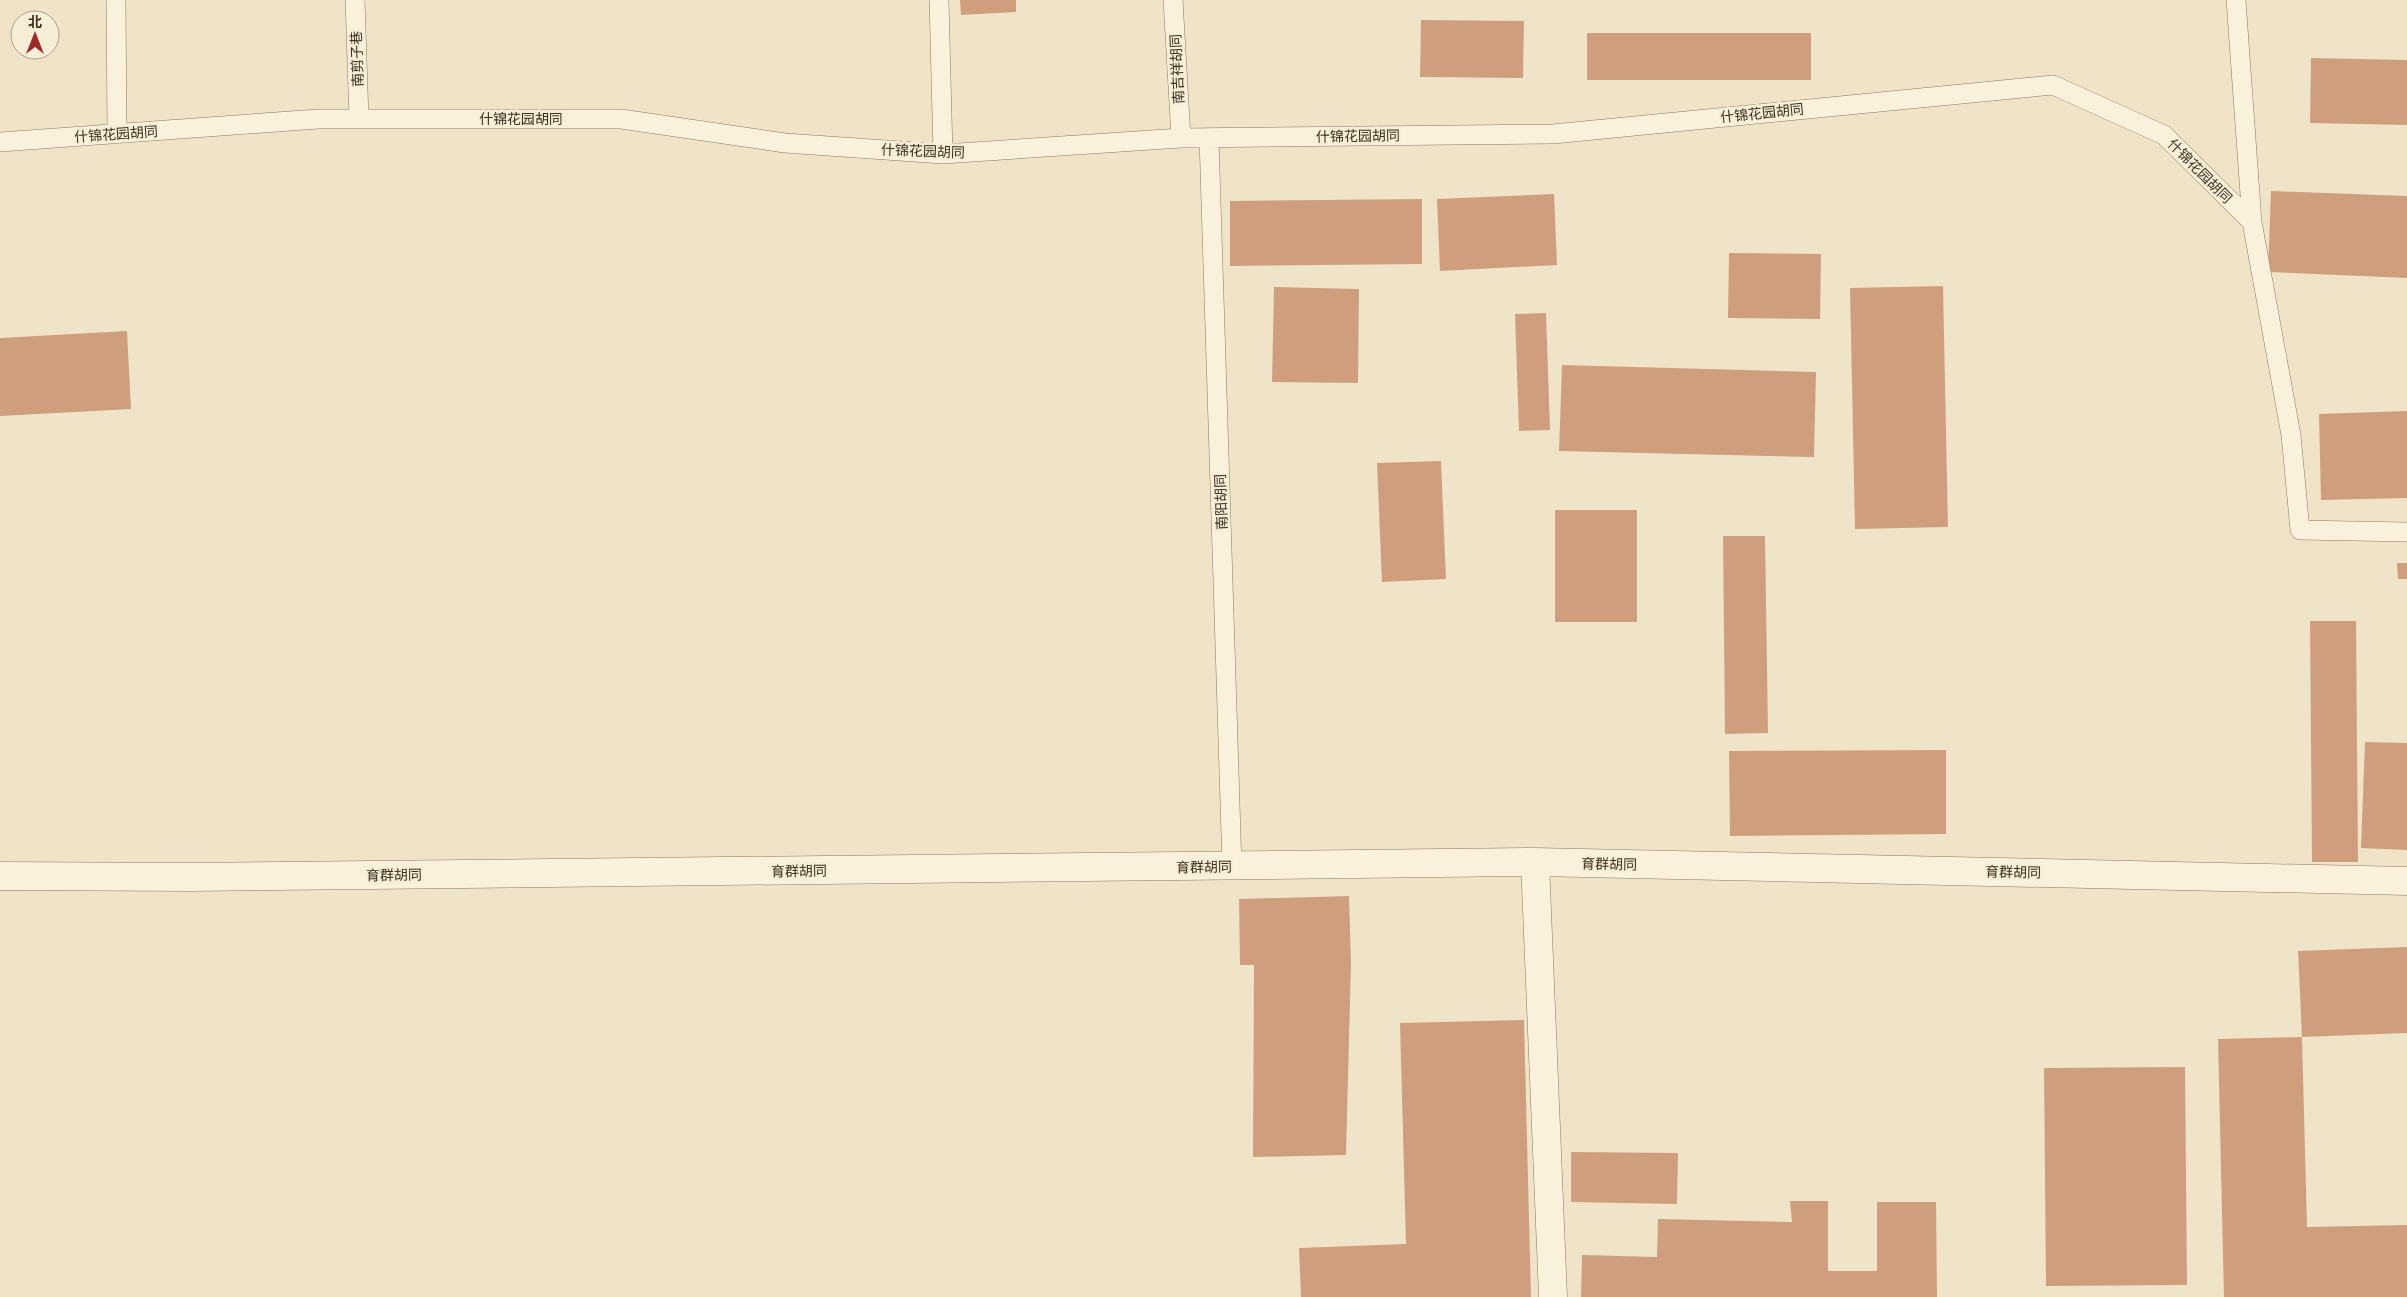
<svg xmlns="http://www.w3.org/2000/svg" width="2407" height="1297" font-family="'Source Serif 4','Noto Sans SC',serif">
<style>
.building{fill:#cf9f7d}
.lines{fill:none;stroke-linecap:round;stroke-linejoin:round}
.lane-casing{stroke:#8d765c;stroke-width:20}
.street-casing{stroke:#8d765c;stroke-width:29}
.lane{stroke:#faf1dc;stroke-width:19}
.street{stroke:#faf1dc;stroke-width:28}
.labels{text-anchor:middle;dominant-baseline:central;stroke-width:5;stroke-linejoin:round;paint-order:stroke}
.street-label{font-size:14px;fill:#3d2e20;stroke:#f7eed8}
</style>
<rect width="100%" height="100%" fill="#f0e4c8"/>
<path class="building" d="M960,0H1016V12L961,15Z
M1421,20L1524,21L1523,78L1420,77Z
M1587,33H1811V80H1587Z
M2311,58L2407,60V125L2310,123Z
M2271,191L2407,196V278L2268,272Z
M1554,194L1557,265L1440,271L1437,199Z
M1422,199V264L1230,266V201Z
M1729,253L1821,254L1820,319L1728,318Z
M1943,286L1948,527L1855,529L1850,288Z
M1274,287L1359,289L1358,383L1272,382Z
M1546,313L1550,430L1519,431L1515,314Z
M127,331L131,409L0,416V338Z
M1562,365L1816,372L1814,457L1559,451Z
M2407,411V498L2321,500L2319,414Z
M1441,461L1446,579L1382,582L1377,463Z
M1555,510H1637V622H1555Z
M1723,536H1765L1768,733L1725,734Z
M2397,563H2407V579H2398Z
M2310,621H2356L2358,862H2312Z
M2365,742L2407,743V850L2361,848Z
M1946,750V834L1730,836L1729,751Z
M1349,896L1351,963L1346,1155L1253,1157L1254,965H1240L1239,899Z
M2407,947V1033L2302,1037L2307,1227L2407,1225V1297H2224L2218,1039L2302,1037L2298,951Z
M1524,1020L1531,1297H1301L1299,1248L1406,1244L1400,1023Z
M2185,1067L2187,1285L2046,1286L2044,1068Z
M1571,1152L1678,1153L1677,1204L1571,1202Z
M1790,1201H1828V1271H1877V1202H1936L1937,1297H1581L1582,1255L1657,1257L1658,1219L1792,1222Z"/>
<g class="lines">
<defs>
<path id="lane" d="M116,0L117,134
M355,0L359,119
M939,0L943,154
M1173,0L1181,138
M2236,0L2252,222
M1209,138L1232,867
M0,142L318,119H621L785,143L943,154L1181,138L1553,134L2053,85L2164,135L2252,222L2291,435L2300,530L2407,532"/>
<path id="street" d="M1535,862L1553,1297
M0,876L192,877L1535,862L2407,881"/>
</defs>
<use href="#lane" class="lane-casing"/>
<use href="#street" class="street-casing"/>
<use href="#lane" class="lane"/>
<use href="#street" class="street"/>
</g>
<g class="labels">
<g class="street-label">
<text transform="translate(357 59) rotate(-92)">南剪子巷</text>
<text transform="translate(1177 69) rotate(-93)">南吉祥胡同</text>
<text transform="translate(1762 113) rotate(-6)">什锦花园胡同</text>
<text x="521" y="119">什锦花园胡同</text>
<text transform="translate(116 134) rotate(-4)">什锦花园胡同</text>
<text transform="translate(1358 136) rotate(-1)">什锦花园胡同</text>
<text transform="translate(923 151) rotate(2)">什锦花园胡同</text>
<text transform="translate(2200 171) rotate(45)">什锦花园胡同</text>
<text transform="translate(1221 502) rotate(-92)">南阳胡同</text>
<text transform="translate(1609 864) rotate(1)">育群胡同</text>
<text transform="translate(1204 867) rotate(-1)">育群胡同</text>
<text transform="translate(799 871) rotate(-1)">育群胡同</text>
<text transform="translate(2013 872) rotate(1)">育群胡同</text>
<text transform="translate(394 875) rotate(-1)">育群胡同</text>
</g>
</g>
<g transform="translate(35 35)"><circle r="24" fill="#f7eed8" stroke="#ada18e"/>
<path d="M0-4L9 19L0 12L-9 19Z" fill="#9e2a2b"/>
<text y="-8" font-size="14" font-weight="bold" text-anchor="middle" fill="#3d2e20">北</text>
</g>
</svg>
